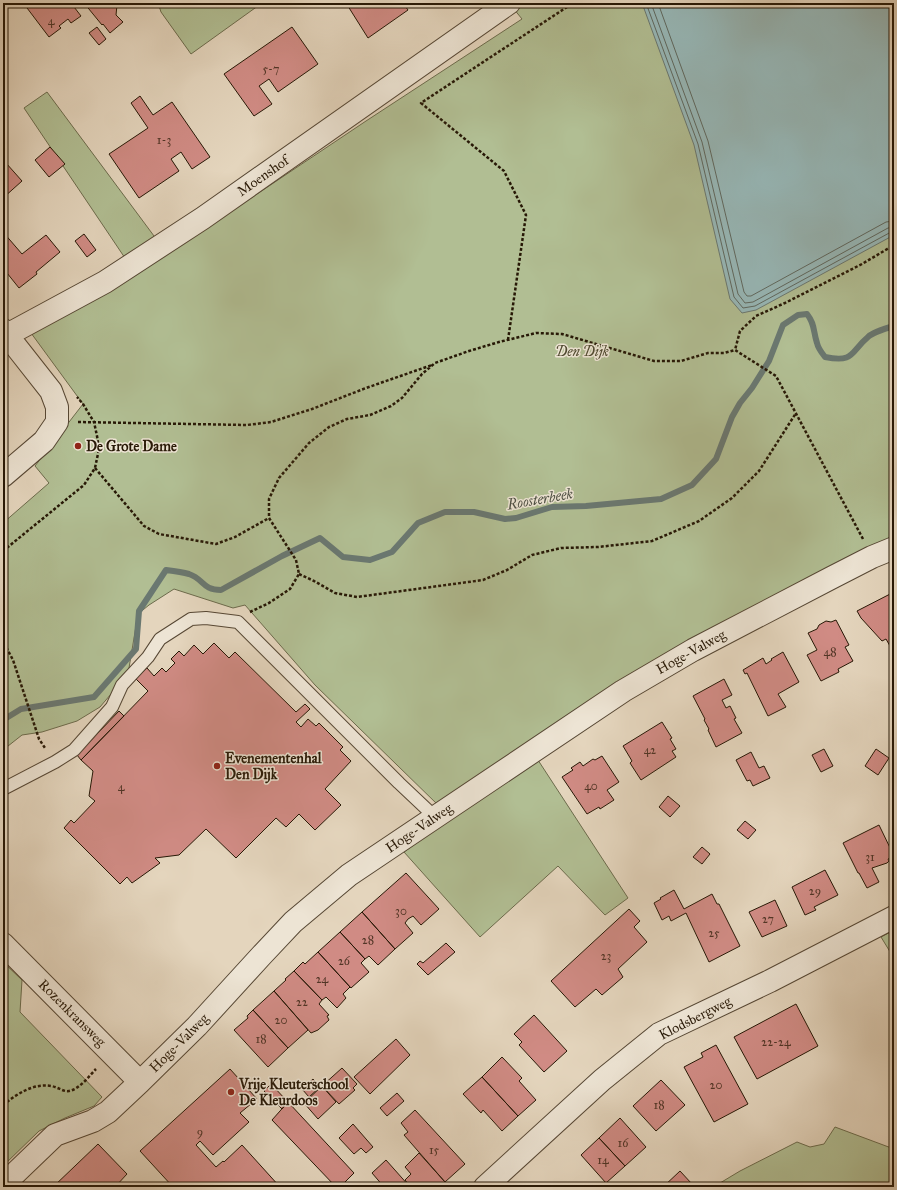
<svg xmlns="http://www.w3.org/2000/svg" width="897" height="1190" font-family="'IM FELL Great Primer',serif">
<style>
.green{fill:#b1be93;stroke:#6c6b4c}
.water{fill:#97b8b8;stroke:#6a7871}
.lines{fill:none;stroke-linecap:round;stroke-linejoin:round}
.shore{stroke:#5f685f;stroke-width:1}
.stream{stroke:#6a7871;stroke-width:6}
.building{fill:#d08b84;stroke:#271806}
.lane-casing{stroke:#564734;stroke-width:14}
.street-casing{stroke:#564734;stroke-width:24}
.path{stroke:#271806;stroke-width:2.5;stroke-dasharray:3 2;stroke-linecap:butt}
.lane{stroke:#ede4d4;stroke-width:12}
.street{stroke:#ede4d4;stroke-width:22}
.poi-dot{fill:#8f2418;stroke:#ede4d4;stroke-width:1.5}
.labels{text-anchor:middle;dominant-baseline:central;stroke-width:3;stroke-linejoin:round;paint-order:stroke}
.number-label{font-size:12px;fill:#513526}
.street-label{font-size:14px;fill:#271806;stroke:#ede4d4}
.park-label{font-size:14px;font-style:italic;fill:#504a30;stroke:#ede4d4}
.poi-label{font-size:14px;font-weight:bold;fill:#271806;stroke:#ede4d4;text-anchor:start}
.water-label{font-size:15px;font-style:italic;fill:#4e5044;stroke:#ede4d4}
</style>
<rect width="100%" height="100%" fill="#e4d5bd"/>
<filter id="stains"><feTurbulence type="fractalNoise" baseFrequency=".005" numOctaves="4"/><feColorMatrix values="0 0 0 0 .2 0 0 0 0 .09 0 0 0 0 .02 0 0 0 .5 -.17"/></filter>
<radialGradient id="worn" r=".72"><stop offset=".6" stop-color="#630" stop-opacity="0"/><stop offset="1" stop-color="#630" stop-opacity=".3"/></radialGradient>
<path class="green" d="M158,3H262L191,54L161,12Z
M509,3H894V538L438,805L315,685L245,605L233,608L174,589L149,605L138,614L129,668L122,681L100,707L77,721L42,732L22,735L3,750V523L49,483L35,466L83,404L31,333L136,275L366,121L522,19Z
M47,92L157,240L127,261L24,108Z
M536,757L628,898L605,915L558,866L480,937L404,852L522,766Z
M894,930V962L892,955L881,937Z
M3,962L22,980L20,1012L102,1097L94,1106L65,1118L39,1131L3,1166Z
M835,1127L894,1149V1187H716L715,1186L740,1171L797,1142L810,1147L824,1144Z"/>
<path class="water" d="M642,3H894V235L756,310L742,313L730,299L694,145Z"/>
<g class="lines">
<path class="shore" d="M646,3L698,144L734,297L743,308L755,306L891,232H894
M651,3L702,142L738,294L745,303L753,302L888,228L894,227
M658,3L708,141L744,292L747,296H751L886,222L894,221"/>
<path class="stream" d="M3,720L21,709L94,697L136,649L139,611L166,570C174,571 182,572 189,574C204,579 202,590 221,590L282,556L320,538L343,557L370,560L392,552L418,523L445,512H474L505,519L516,518L552,507L586,506L661,499L692,485L716,459L732,417L740,403L752,388L769,361L783,325L798,315L807,314C815,324 813,331 817,343C818,348 821,352 825,357C855,363 850,352 868,337C873,332 887,328 894,326"/>
</g>
<path class="building" d="M25,3H71L81,16L71,23L68,19L59,26L61,28L49,37L24,4Z
M84,3H115L117,5L116,15L123,22L110,33L103,24L102,25Z
M346,3H403L408,10L368,38Z
M97,27L106,39L99,45L89,33Z
M292,27L318,64L278,92L269,79L259,86L272,104L254,116L224,74Z
M140,96L153,115L172,102L210,157L192,169L181,152L171,159L179,171L139,198L109,154L148,128L131,103Z
M50,147L65,164L49,177L35,160Z
M6,163L22,181L3,198V165Z
M3,232L22,254L46,235L60,252L36,272L37,274L19,288L3,268Z
M84,234L96,250L87,257L75,241Z
M894,592V653L886,639L882,641L861,618L857,611Z
M836,620L849,645L845,647L853,661L838,669L839,672L821,681L807,655L817,650L808,633L817,629L819,625L826,621L831,622Z
M214,643L229,658L235,652L296,712L305,704L310,709L296,722L301,727L308,719L316,726L319,723L343,747L340,750L351,761L325,789L341,805L315,830L299,814L286,827L276,818L236,858L206,829L179,855L155,858L160,863L132,883L127,877L120,884L64,828L71,820L74,823L95,801L89,796L93,771L81,760L148,691L136,679L147,668L154,676L162,668L166,672L175,663L171,659L179,651L184,656L194,645L203,654Z
M783,652L799,682L778,694L786,707L768,716L747,673L745,674L743,670L763,658L766,664L772,660L771,659Z
M724,679L732,695L722,700L726,708L730,706L736,718L734,719L742,733L716,747L708,730L709,729L704,720L705,719L693,696Z
M119,711L124,716L81,760L77,755Z
M662,722L672,738L670,739L676,749L672,751L676,757L641,780L630,763L632,761L623,746Z
M824,749L833,766L821,772L812,755Z
M876,749L889,758L878,775L865,766Z
M751,752L759,768L764,766L770,778L753,786L750,780L747,781L736,760Z
M602,756L619,782L607,790L614,800L600,809L599,807L587,814L562,777L573,770L571,768L580,762L583,766L593,759L595,760Z
M668,796L680,806L670,817L659,807Z
M745,821L756,830L748,839L737,830Z
M879,825L894,856L888,859L889,861L887,863L872,868L879,882L867,888L859,873H858L843,843Z
M702,847L710,854L702,864L693,857Z
M825,870L838,895L814,907L816,910L805,915L792,887Z
M406,873L439,909L421,925L413,916L408,919L405,923L413,933L395,949L362,912Z
M674,890L684,909L712,894L717,904H719L740,946L709,962L686,913L671,921L669,916L662,920L654,903L661,899L660,898Z
M775,900L787,926L762,937L749,912Z
M629,909L640,921L634,927L647,942L618,969L623,977L602,995L596,989L575,1007L551,981Z
M362,912L395,949L378,965L369,956L365,959L340,932Z
M340,932L365,959L361,963L369,972L351,988L318,952Z
M446,943L455,952L428,975L417,964L420,961L423,963Z
M318,952L350,987L343,994L346,998L337,1008L326,997L322,1000L294,971L303,962L305,964Z
M294,971L322,1000L319,1004L329,1015L327,1016L329,1020L318,1030L311,1033L274,991L286,980L285,979Z
M274,991L308,1030L288,1048L253,1010Z
M796,1004L818,1046L757,1079L734,1037Z
M253,1010L288,1048L268,1067L234,1030L248,1018L247,1016Z
M534,1015L567,1051L544,1072L519,1045L522,1042L514,1034Z
M396,1039L410,1055L370,1094L354,1077Z
M716,1045L748,1104L714,1122L684,1067L703,1057L701,1053Z
M502,1057L522,1078L519,1081L536,1100L518,1116L482,1077Z
M342,1068L357,1084L353,1088L355,1090L339,1104L322,1086Z
M230,1069L257,1099L240,1113L249,1122L213,1155L200,1141L196,1145L216,1167L223,1161L224,1162L242,1145L280,1187H173L140,1151Z
M482,1077L518,1116L502,1131L483,1110L481,1113L463,1094Z
M313,1079L320,1087L309,1097L302,1089Z
M661,1080L685,1105L656,1131L633,1106Z
M271,1084L288,1102L282,1109L264,1091Z
M322,1086L336,1102L318,1119L304,1103Z
M397,1093L404,1101L387,1116L380,1108Z
M288,1102L354,1173L340,1187H336L272,1120Z
M415,1110L465,1164L445,1182L404,1135L408,1132L401,1123Z
M620,1118L646,1147L625,1166L599,1138Z
M353,1124L373,1147L366,1153L361,1148L354,1154L339,1138Z
M599,1138L625,1166L606,1183L581,1155Z
M98,1144L127,1174L115,1187H53Z
M419,1153L445,1182L440,1187H411L405,1180L411,1174L405,1167Z
M386,1160L410,1187H384L372,1173Z
M680,1171L692,1184L688,1187H663Z"/>
<g class="lines">
<defs>
<path id="lane" d="M3,789L55,762L74,750L112,707L122,685L148,657L160,639L191,619L206,618L238,622L399,783L435,817"/>
<path id="street" d="M3,330L51,391L57,407V422L44,441L3,476
M7,335L105,282L203,218L509,3
M3,944L140,1082
M3,1185L55,1135L93,1121L108,1112L140,1082L197,1026L261,956L293,922L349,875L623,691L693,650L831,578L872,557L894,548
M485,1187L602,1080L659,1034L770,981L894,917"/>
</defs>
<use href="#lane" class="lane-casing"/>
<use href="#street" class="street-casing"/>
<path class="path" d="M3,304L7,309
M508,340L526,215L504,171L421,103L573,3
M78,422L247,425L271,422L312,409L366,388L432,365
M95,468L144,526L159,534L216,544L235,537L269,518
M863,539L776,376L735,350L740,331L756,316L785,303L862,264L894,245
M3,551L84,485L95,468L99,449L97,436L94,422L83,404L77,397
M299,574L314,581L335,593L357,597L483,580L507,570L532,555L561,548L598,547L652,541L699,521L732,498L759,471L796,413
M250,612L269,603L290,589L299,574L296,560L269,518V499L279,478L309,443L329,427L347,419L370,415L391,406L402,398L422,374L435,363L469,351L499,342L536,333L562,334L654,361H681L708,353H724L735,350
M3,644L5,645L13,660L39,739L45,748
M3,1105C17,1094 33,1083 51,1086C58,1087 63,1092 69,1091C80,1089 89,1076 96,1069"/>
<use href="#lane" class="lane"/>
<use href="#street" class="street"/>
</g>
<g class="poi-dot">
<circle cx="78" cy="446" r="4"/>
<circle cx="217" cy="766" r="4"/>
<circle cx="231" cy="1092" r="4"/>
</g>
<g class="labels">
<g class="number-label">
<text x="51" y="21">4</text>
<text x="271" y="69">5-7</text>
<text x="164" y="140">1-3</text>
<text x="830" y="652">48</text>
<text x="650" y="750">42</text>
<text x="591" y="786">40</text>
<text x="121" y="787">4</text>
<text x="870" y="857">31</text>
<text x="815" y="891">29</text>
<text x="401" y="911">30</text>
<text x="768" y="919">27</text>
<text x="714" y="933">25</text>
<text x="368" y="940">28</text>
<text x="606" y="956">23</text>
<text x="344" y="961">26</text>
<text x="322" y="979">24</text>
<text x="302" y="1002">22</text>
<text x="281" y="1020">20</text>
<text x="261" y="1039">18</text>
<text x="776" y="1042">22-24</text>
<text x="716" y="1085">20</text>
<text x="659" y="1105">18</text>
<text x="200" y="1132">9</text>
<text x="623" y="1143">16</text>
<text x="434" y="1150">15</text>
<text x="603" y="1160">14</text>
</g>
<g class="street-label">
<text transform="translate(263 176) rotate(-35)">Moenshof</text>
<text transform="translate(691 652) rotate(-29)">Hoge-Valweg</text>
<text transform="translate(419 828) rotate(-34)">Hoge-Valweg</text>
<text transform="translate(72 1013) rotate(45)">Rozenkransweg</text>
<text transform="translate(695 1018) rotate(-27)">Klodsbergweg</text>
<text transform="translate(179 1043) rotate(-45)">Hoge-Valweg</text>
</g>
<g class="park-label">
<text x="582" y="351">Den Dijk</text>
</g>
<g class="poi-label">
<text x="86" y="446">De Grote Dame</text>
<text x="225" y="758">Evenementenhal<tspan x="225" dy="16">Den Dijk</tspan></text>
<text x="239" y="1084">Vrije Kleuterschool<tspan x="239" dy="16">De Kleurdoos</tspan></text>
</g>
<g class="water-label">
<text transform="translate(540 499) rotate(-10)">Roosterbeek</text>
</g>
</g>
<rect width="897" height="1190" fill="none" stroke="#e4d5bd" stroke-width="16"/>
<rect x="4" y="4" width="889" height="1182" fill="none" stroke="#271806" stroke-width="2"/>
<rect x="8" y="8" width="881" height="1174" fill="none" stroke="#271806"/>
<rect width="100%" height="100%" filter="url(#stains)"/>
<rect width="100%" height="100%" fill="url(#worn)"/>
</svg>
